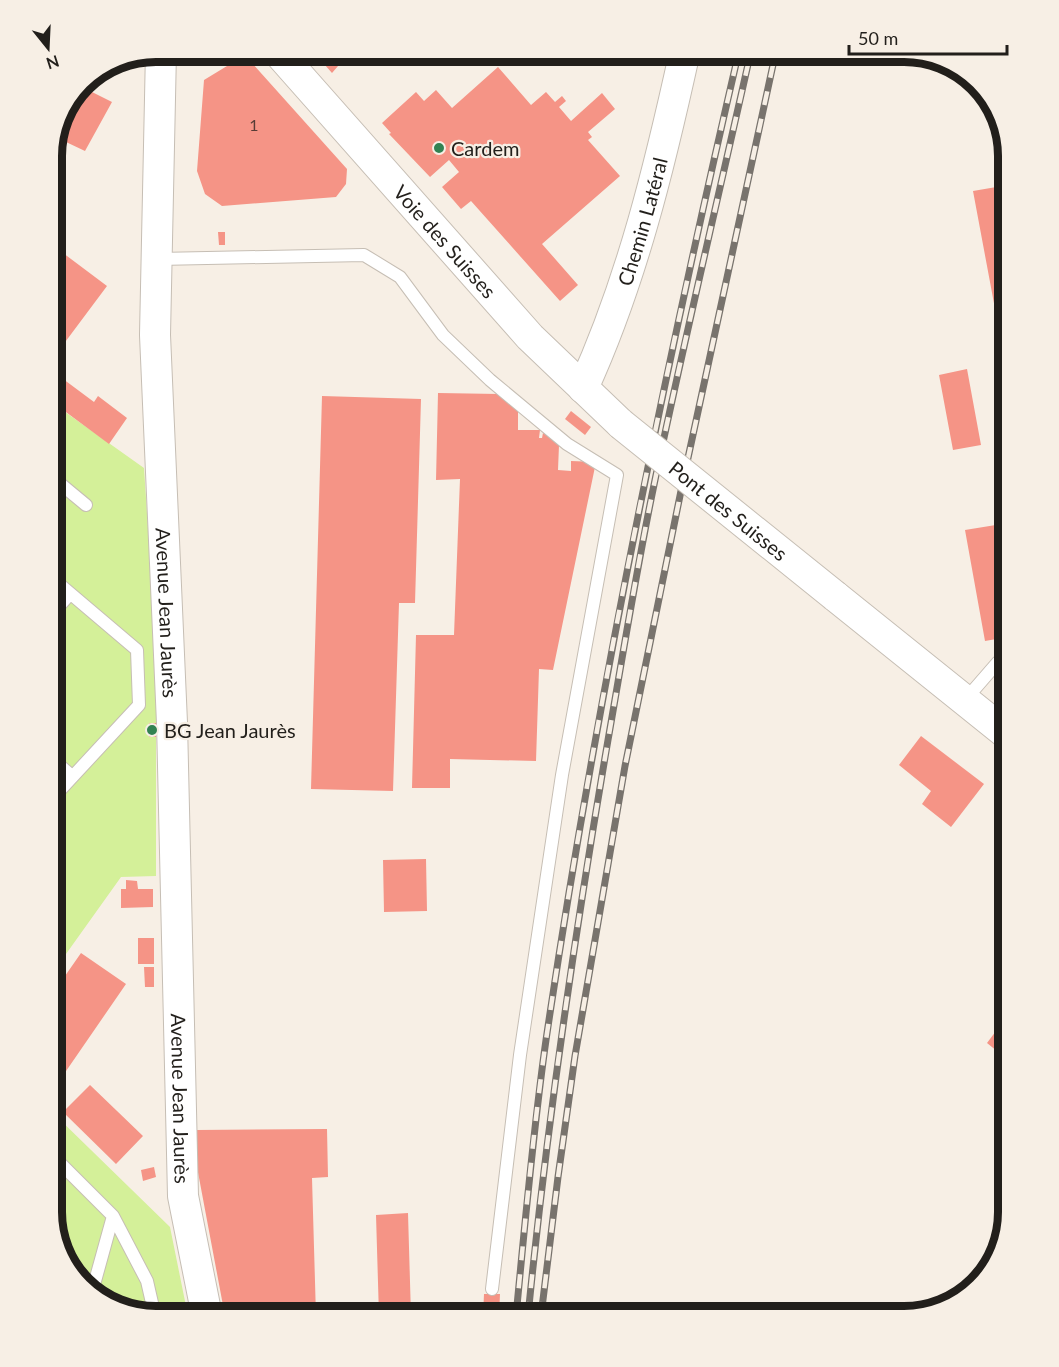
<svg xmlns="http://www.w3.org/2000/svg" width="1059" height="1367" font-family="Lato,sans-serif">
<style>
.green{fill:#d4f099}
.building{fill:#f59486}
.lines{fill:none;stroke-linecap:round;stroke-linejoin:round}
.service-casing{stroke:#c6beb4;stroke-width:14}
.tertiary-casing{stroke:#c6beb4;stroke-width:32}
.service{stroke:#fff;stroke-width:12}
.tertiary{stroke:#fff;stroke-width:30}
.rail-casing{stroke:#78736d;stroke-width:7}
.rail{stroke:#f7efe5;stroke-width:4.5;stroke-dasharray:14;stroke-linecap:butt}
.tertiary-bridge-casing{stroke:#c6beb4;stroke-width:32;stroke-linecap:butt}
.tertiary-bridge{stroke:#fff;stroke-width:30}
.poi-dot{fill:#338252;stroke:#f7efe5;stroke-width:2}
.labels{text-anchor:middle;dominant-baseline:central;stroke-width:4.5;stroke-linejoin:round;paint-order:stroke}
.number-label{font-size:16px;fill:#573c36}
.poi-label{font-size:20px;fill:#221f1b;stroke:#f7efe5;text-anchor:start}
.street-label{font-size:20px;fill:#221f1b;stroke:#f7efe5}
.rim{fill:none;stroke:#221f1b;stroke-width:8}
</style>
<rect width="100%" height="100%" fill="#f7efe5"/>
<path class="green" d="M51,402L144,468L156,649V876L121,877L51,975Z
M51,1111L170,1227L188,1316H155L103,1302L68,1269L51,1212Z"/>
<path class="building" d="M322,51H351L332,73L317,56Z
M251,62L347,169L346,184L336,197L222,206L205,194L197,171L204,80L227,66Z
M498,67L531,105L546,92L555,102L562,96L566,101L559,107L571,121L602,93L615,109L588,132L592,137L588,140L620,176L542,244L578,285L560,301L471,201L461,209L442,187L459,172L449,160L430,177L389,134L391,133L382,123L416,92L424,101L436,90L452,108Z
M80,86L112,102L85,151L66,142L51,170V148L62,109Z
M1008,185V373H1007L973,191Z
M218,232H225V245H219Z
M51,244L107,286L51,361Z
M967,369L981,445L953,450L939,375Z
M51,370L94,402L98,396L127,418L109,444L51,401Z
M438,393L499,394L518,410V430H540L539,438H542L543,433L552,437L559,445L558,470L571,471V461L596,462L553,670L539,669L536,761L450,759V788H412L416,635H454L460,479L436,480Z
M322,396L421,399L415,603H399L393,791L311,789Z
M571,411L591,427L585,435L565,419Z
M1008,523V637L985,641L965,530Z
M149,723H156V737H149Z
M921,736L984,784L951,827L922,804L931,791L899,765Z
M426,859L427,911L384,912L383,860Z
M1008,867V881L1001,875Z
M126,880L137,881L138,889H153V907L121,908V889H126Z
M138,938H154V964H138Z
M81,953L126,984L53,1090L51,1088V996Z
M144,967H154V987H145Z
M1008,1015V1060L987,1043Z
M90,1085L143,1136L116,1164L63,1112Z
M327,1129L328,1177L312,1178L316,1316H225L197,1167V1130Z
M154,1167L156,1177L143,1181L141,1170Z
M408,1213L411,1316H379L376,1215Z
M484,1294H500L499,1316H483Z"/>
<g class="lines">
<defs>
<path id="service" d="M158,259L364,255L400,277L443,335L490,380L567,444L617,475L562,775L520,1055L492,1289
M51,476L86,505
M51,615L70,594
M965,700L998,662L1008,664
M51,758L72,776
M51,800L139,705L137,650L51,577
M51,943V938
M51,1154L113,1216L147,1281L155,1316
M92,1292L113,1216"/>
<g id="tertiary">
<path id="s1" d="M161,51L155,335L172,723L183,1196L207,1316"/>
<path id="s2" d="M277,51L530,337L621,424"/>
<path id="s3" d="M583,388C632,281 660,165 685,51"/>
<path d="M835,596L1008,735"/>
</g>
</defs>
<use href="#service" class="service-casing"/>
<use href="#tertiary" class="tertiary-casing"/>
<use href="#service" class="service"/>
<use href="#tertiary" class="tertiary"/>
<defs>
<path id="rail" d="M516,1316C525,1224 533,1131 546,1040C595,708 663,378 739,51
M528,1316C547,1123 575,932 608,740C623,654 637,566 655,480C685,337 719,194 751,51
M541,1316L558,1177L575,1056L625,766L683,481L776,51"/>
</defs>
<use href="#rail" class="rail-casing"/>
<use href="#rail" class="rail"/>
<defs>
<g id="tertiary-bridge">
<path id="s4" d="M621,424L835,596"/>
</g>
</defs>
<use href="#tertiary-bridge" class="tertiary-bridge-casing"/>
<use href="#tertiary-bridge" class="tertiary-bridge"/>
</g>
<g class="poi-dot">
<circle cx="439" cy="148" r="6"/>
<circle cx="152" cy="730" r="6"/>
</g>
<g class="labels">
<g class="number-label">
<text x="254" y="124">1</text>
</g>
<g class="poi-label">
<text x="451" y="148">Cardem</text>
<text x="164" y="730">BG Jean Jaurès</text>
</g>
<g class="street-label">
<text stroke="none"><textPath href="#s3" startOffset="177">Chemin Latéral</textPath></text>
<text stroke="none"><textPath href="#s2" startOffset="254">Voie des Suisses</textPath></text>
<text stroke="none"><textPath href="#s4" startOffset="138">Pont des Suisses</textPath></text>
<text stroke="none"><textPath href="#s1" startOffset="562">Avenue Jean Jaurès</textPath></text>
<text stroke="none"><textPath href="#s1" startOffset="1048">Avenue Jean Jaurès</textPath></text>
</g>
</g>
<path d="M0 0H1059V1367H0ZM156 62H904A94 94 0 0 1 998 156V1212A94 94 0 0 1 904 1306H156A94 94 0 0 1 62 1212V156A94 94 0 0 1 156 62Z" fill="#f7efe5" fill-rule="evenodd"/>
<path class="rim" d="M156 62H904A94 94 0 0 1 998 156V1212A94 94 0 0 1 904 1306H156A94 94 0 0 1 62 1212V156A94 94 0 0 1 156 62Z"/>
<g transform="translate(48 48) rotate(162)" stroke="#f7efe5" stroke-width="4.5" paint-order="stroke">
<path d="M0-4.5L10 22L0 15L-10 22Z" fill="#221f1b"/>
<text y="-9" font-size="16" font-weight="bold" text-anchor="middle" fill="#221f1b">N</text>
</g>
<path d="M849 45v9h158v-9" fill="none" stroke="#221f1b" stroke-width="3"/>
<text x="858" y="45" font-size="18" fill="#221f1b" stroke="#f7efe5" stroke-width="4.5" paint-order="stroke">50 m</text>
</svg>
